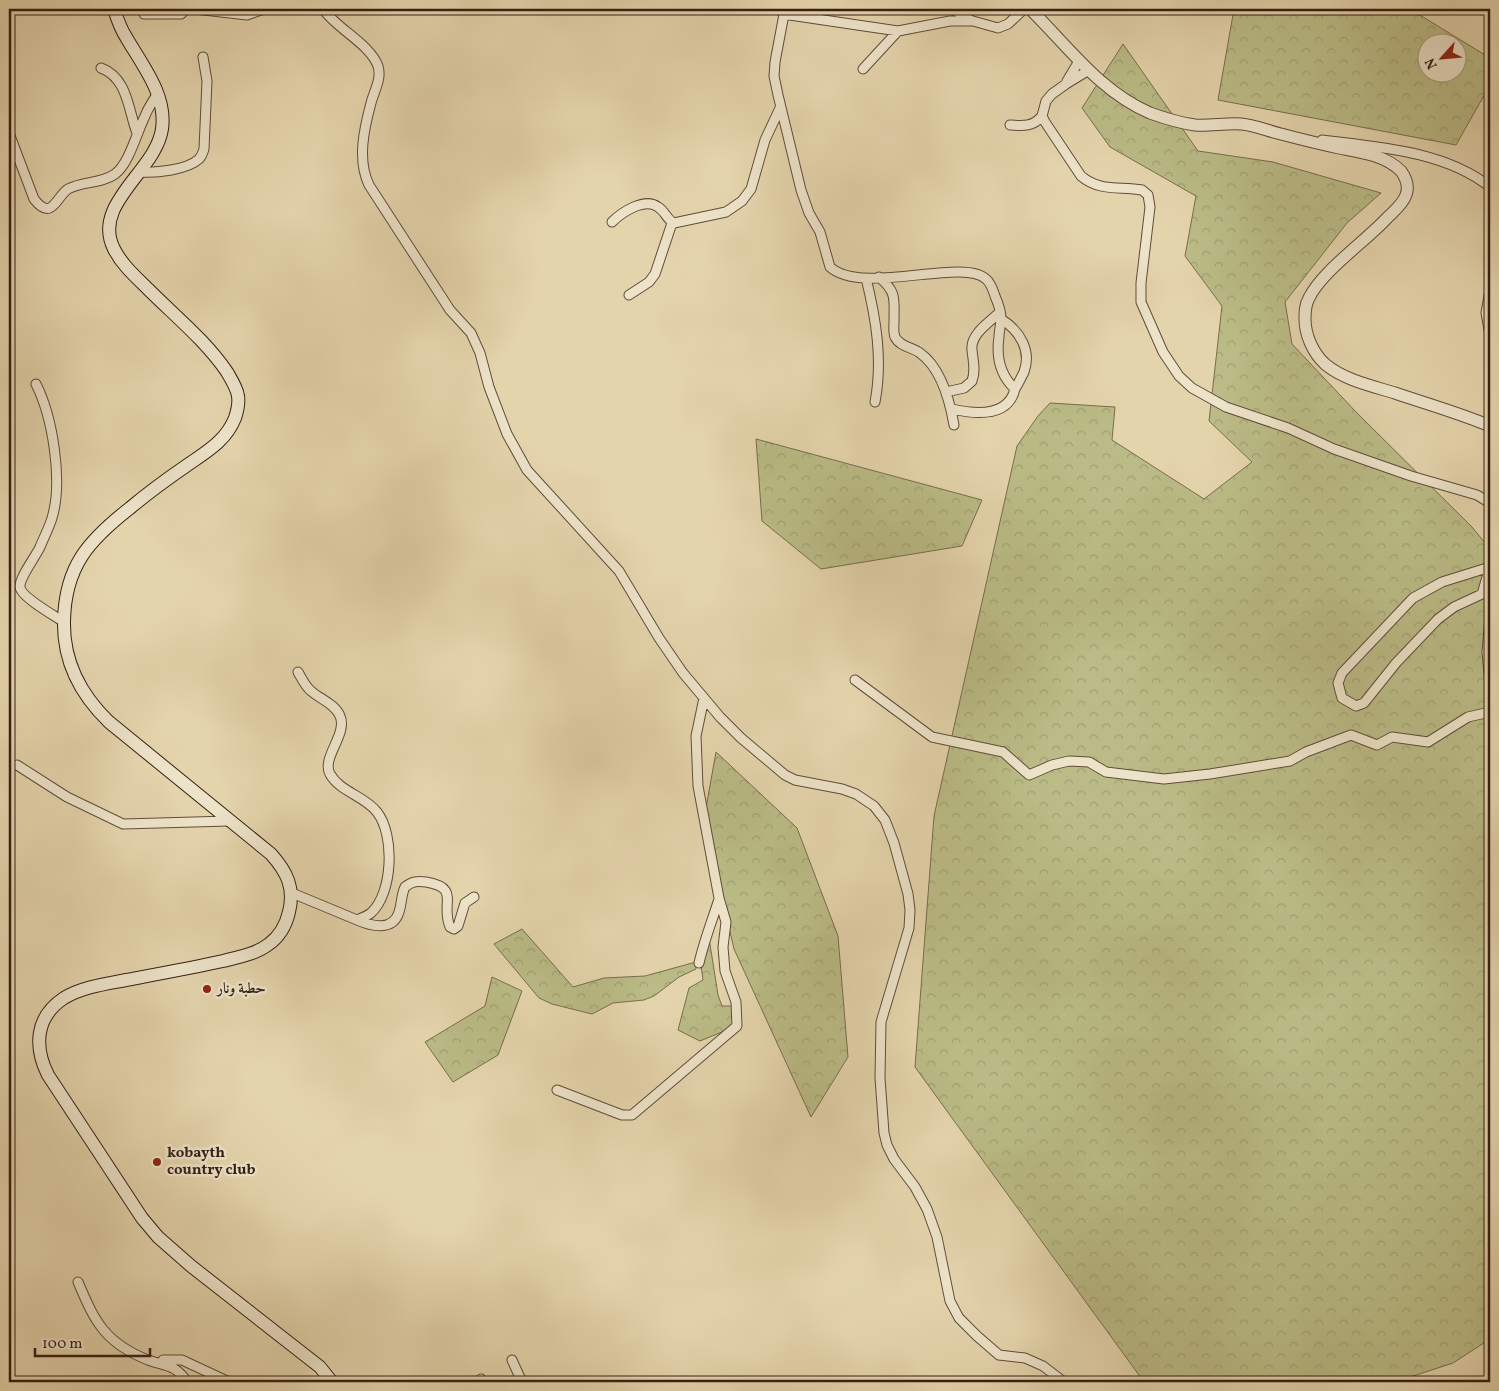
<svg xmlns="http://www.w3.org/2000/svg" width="1499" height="1391" font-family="Vollkorn,Amiri,serif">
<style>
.forest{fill:url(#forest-crowns);stroke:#776d4d;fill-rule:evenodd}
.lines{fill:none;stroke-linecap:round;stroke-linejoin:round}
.minor-casing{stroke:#604c3a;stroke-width:11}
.tertiary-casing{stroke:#604c3a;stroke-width:13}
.secondary-casing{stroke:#341f14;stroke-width:14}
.minor{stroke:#ede3c9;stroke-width:9}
.tertiary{stroke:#ede3c9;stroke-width:11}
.secondary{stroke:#ede3c9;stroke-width:12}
.poi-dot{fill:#8f2418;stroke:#ede3c9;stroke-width:2}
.labels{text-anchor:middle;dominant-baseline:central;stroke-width:5;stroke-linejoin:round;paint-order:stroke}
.poi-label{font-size:15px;font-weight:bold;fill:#341f14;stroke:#ede3c9;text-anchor:start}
</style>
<defs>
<pattern id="forest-crowns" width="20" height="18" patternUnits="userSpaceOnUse" patternTransform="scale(1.25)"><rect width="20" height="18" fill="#babb86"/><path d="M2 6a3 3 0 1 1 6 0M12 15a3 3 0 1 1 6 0" fill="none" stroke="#a0a073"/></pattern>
</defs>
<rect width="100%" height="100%" fill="#e4d4ac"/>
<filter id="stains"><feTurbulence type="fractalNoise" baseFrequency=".004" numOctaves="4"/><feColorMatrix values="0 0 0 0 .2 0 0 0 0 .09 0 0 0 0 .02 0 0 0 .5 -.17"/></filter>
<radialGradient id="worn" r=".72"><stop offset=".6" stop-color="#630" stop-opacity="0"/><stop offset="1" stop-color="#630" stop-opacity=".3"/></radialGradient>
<path class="forest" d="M1234,9H1410L1490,58V85L1456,145L1218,100ZM1426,42H1456V72H1426Z
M1123,44L1198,151L1273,162L1381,193L1347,223L1285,302L1292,344L1357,413L1472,527L1490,549V1339L1453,1363L1395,1382H1144L915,1067L934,816L1017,446L1038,416L1050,403L1115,407L1112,440L1204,499L1252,462L1209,421L1222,306L1185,256L1196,196L1110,147L1082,108Z
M756,439L982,500L962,546L821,569L762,521Z
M716,752L797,828L838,936L848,1057L811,1117L734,949L704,819Z
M522,929L573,987L604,978L645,976L696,962V969L679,977L654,996L644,1000L613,1003L592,1014L552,1004L539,998L494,944Z
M709,938L718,995L722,1006H733L739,1025L700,1041L678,1030L689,988L703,980L699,950Z
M492,977L522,991L498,1055L453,1082L425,1042L485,1006Z"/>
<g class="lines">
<defs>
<path id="minor" d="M195,9L247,15L264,9
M323,9C337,29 370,44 378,66C382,79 374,91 371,103C364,129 357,160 369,185L450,310L471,333L480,353L489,387L507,434L527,470L619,571L659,638L683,673L720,717L741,738L785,775L795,780L842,789L856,794L874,806L885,820L894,843L908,894L910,910L909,928L881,1022L880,1078L884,1133L887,1145L894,1159L915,1187L927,1209L937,1237L950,1301L959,1318L977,1336L999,1355L1025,1358L1043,1366L1064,1382
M785,9L775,62L774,76L778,95L801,190L809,213L820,232L830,267C862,296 963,257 986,279C991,283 993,290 995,296C998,303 1001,311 1001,318C1001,324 999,331 999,337C996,357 1000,375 1015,389C1008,418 974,414 952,409
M953,9L972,21
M144,14H181L186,9
M783,14L898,31L950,21H973L998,28L1008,24L1024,9
M101,68C128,78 128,110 137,133
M863,69L898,31
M1089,70L1066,84L1052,94L1046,101L1042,116L1045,122L1081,176C1100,192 1120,186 1142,190L1148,195L1150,207L1141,283V302L1163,352L1179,376L1192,388L1226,407L1288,428L1334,449L1411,476L1477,495L1490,503
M1067,81L1079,61
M1010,125C1023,126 1033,127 1042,116
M9,133L34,199C52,222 56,197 68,189C83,181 101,184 115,174C129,164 137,132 145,116C148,108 153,101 158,93
M1322,140C1378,147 1445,151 1490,187
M141,172C156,173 187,170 199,159C202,156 203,152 204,149L207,81L203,57
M612,222C622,212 645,197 658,207C665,211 667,220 674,223L726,212L742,201L751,189L765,140L780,108
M879,277C897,292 894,299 894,321C894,326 893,332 895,337C900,347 912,347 920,353C941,368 950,402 954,425
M866,278C876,319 883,360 875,402
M1490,290L1486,313L1490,335
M629,295L649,282L655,274L672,223
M1001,319C1019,330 1032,350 1024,372C1021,378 1018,384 1015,389
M36,384C53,418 63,482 52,518C49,528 44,537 40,547C36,556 19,578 20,587C21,597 55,616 64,622
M946,392L964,388L972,381C976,370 973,361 972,350C970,334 990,322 1000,312
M1490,567L1442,582L1413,598L1342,673L1338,683L1342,698L1356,706L1364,703L1396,663L1438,619L1454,607L1482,594L1490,567
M1490,618L1487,652L1490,684
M855,680L932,737L1003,752L1029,775L1052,765L1069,761L1089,762L1106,772L1164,779L1210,774L1290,761L1306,752L1351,735L1377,745L1392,737L1428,742L1468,717L1490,712
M17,765L67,797L123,824L229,821
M292,893L357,920C362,918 367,916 371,913C393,893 395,835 377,812C365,796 340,792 330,774C321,758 348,734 340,716C335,704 320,699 311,691C305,686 302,679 298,672
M357,920C371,926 393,932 399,912C402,903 401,895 405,887C412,881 418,881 426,882C461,888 440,903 450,927L454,929L458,926L465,903L474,897
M699,963C704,941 712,921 719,899
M557,1090L622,1115H632L737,1026L736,1002L725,971L723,947L726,922L719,898L698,786L696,736L704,698
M78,1282C95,1322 105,1343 148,1360C167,1367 175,1364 187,1382
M163,1360H182L227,1381L235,1382
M512,1360L522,1382
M481,1379L483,1382"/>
<path id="tertiary" d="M1030,9C1067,45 1100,92 1150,113C1164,118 1180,123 1195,125C1210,126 1226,123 1241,124C1255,125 1268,131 1281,134C1300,139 1320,144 1339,148C1360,152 1385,155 1401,171C1406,178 1409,187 1406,195C1403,204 1394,211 1388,217C1366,241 1322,271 1309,298C1305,305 1305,312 1305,319C1305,335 1313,353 1325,364C1344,380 1372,386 1395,393C1427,404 1459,413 1490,426"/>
<path id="secondary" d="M114,9C117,18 120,28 126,37C142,65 167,95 162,129C156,171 91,204 114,249C122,265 136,277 148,289C175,316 206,341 227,372C231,379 237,388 238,396C239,402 237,412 235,418C226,441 206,452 186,466C167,479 148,493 130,508C89,540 65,566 64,621C63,662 80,694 109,722L271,854C287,872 295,888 289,912C286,925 280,936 269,944C256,954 239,957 223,961C191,968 158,974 126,980C105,984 82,987 64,998C35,1017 34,1047 48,1075L142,1218L158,1237L191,1266L320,1367L332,1382"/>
</defs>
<use href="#minor" class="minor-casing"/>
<use href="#tertiary" class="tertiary-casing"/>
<use href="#secondary" class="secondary-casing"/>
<use href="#minor" class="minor"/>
<use href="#tertiary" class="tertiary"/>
<use href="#secondary" class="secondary"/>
</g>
<g class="poi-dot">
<circle cx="207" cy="989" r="5"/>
<circle cx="157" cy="1162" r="5"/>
</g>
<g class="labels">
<g class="poi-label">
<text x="217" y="989">حطبة ونار</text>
<text x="167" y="1153">kobayth<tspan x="167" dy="17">country club</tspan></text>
</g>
</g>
<rect width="1499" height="1391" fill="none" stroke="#e4d4ac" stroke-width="30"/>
<rect x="10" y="10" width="1479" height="1371" fill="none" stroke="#341f14" stroke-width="2.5"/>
<rect x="15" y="15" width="1469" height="1361" fill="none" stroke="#341f14"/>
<g transform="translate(1442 58) rotate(243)"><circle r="24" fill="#ede3c9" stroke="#a39581"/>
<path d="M0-4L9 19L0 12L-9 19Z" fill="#8f2418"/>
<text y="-8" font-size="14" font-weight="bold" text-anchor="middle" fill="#341f14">N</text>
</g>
<path d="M35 1348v8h115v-8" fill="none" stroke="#341f14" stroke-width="2.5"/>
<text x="42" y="1348" font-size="15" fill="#341f14" stroke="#ede3c9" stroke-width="4" paint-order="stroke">100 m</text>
<rect width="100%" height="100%" filter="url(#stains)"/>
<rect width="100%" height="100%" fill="url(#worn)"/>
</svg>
